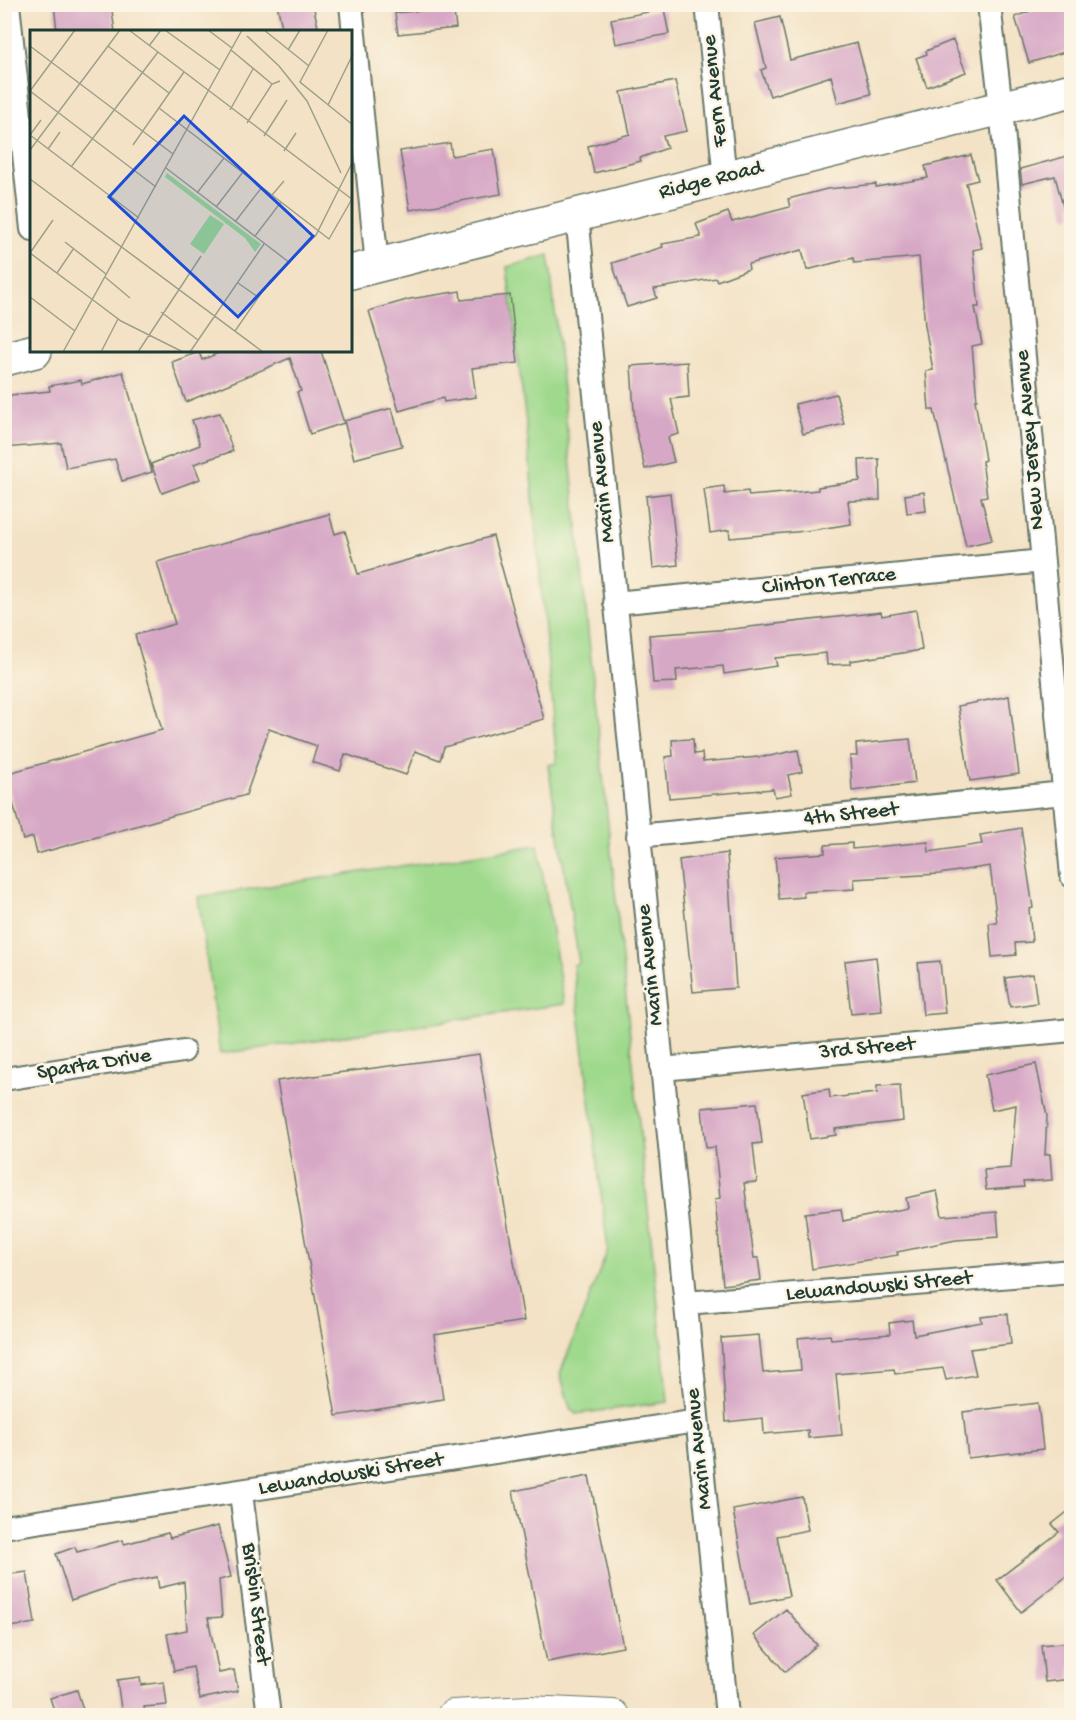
<svg xmlns="http://www.w3.org/2000/svg" width="1076" height="1720" font-family="'Gochi Hand',sans-serif">
<style>
.green{fill:#9fd98c;stroke:#5f8b60;stroke-width:1.5}
.building{fill:#d7a8c6}
.lines{fill:none;stroke-linecap:round;stroke-linejoin:round}
.street-casing{stroke:#697767;stroke-width:26}
.secondary-casing{stroke:#697767;stroke-width:34}
.primary-casing{stroke:#697767;stroke-width:36}
.street{stroke:#fff;stroke-width:22}
.secondary{stroke:#fff;stroke-width:32}
.primary{stroke:#fff;stroke-width:33}
.labels{text-anchor:middle;dominant-baseline:central;stroke-width:5;stroke-linejoin:round;paint-order:stroke}
.street-label{font-size:22px;fill:#1f3d34;stroke:#fcf5e5}
.inset-road{fill:none;stroke:#9ea08b;stroke-width:1.5}
.view{fill:#1d4ed8;fill-opacity:0.15;stroke:#1d4ed8;stroke-width:3}
.inset-edge{fill:none;stroke:#1f3d34;stroke-width:3}
</style>
<rect width="100%" height="100%" fill="#fcf5e5"/>
<filter id="ink" filterUnits="userSpaceOnUse"><feTurbulence type="fractalNoise" baseFrequency=".0167" numOctaves="2"/><feDisplacementMap in="SourceGraphic" scale="12" xChannelSelector="R" yChannelSelector="G"/><feConvolveMatrix kernelMatrix="1 2 1 2 8 2 1 2 1" color-interpolation-filters="sRGB"/></filter>
<filter id="wash" filterUnits="userSpaceOnUse"><feTurbulence type="fractalNoise" baseFrequency=".008" numOctaves="4" result="noise"/><feDisplacementMap in="SourceGraphic" scale="24" xChannelSelector="R" yChannelSelector="G"/><feGaussianBlur stdDeviation="1.35" result="paint"/><feColorMatrix in="noise" values="0 0 0 0 0 0 0 0 0 0 0 0 0 0 0 0 0 1.4 0 .05"/><feComposite in="paint" operator="in"/></filter>
<g filter="url(#wash)">
<rect width="100%" height="100%" fill="#f3e2c5"/>
<path class="green" d="M549,255L668,1402L576,1414L570,1408L560,1374L608,1249L573,965L579,963L548,765L557,763L527,431L507,267Z
M538,845L564,1004L220,1054L198,897Z"/>
<g id="blocks">
<path class="building" d="M54,4H111L115,32H57Z
M277,4H313L319,32H283Z
M425,4H453L456,28L398,34L395,13L425,10Z
M1047,4H1071V50L1029,63L1015,17Z
M664,9L669,34L616,44L611,19Z
M780,17L790,60L857,43L871,94L838,103L831,76L770,96L761,70L766,68L755,23Z
M953,40L966,72L927,87L916,58L927,54L926,51Z
M675,81L687,131L663,136L667,148L640,158L641,161L594,173L588,146L630,134L621,92Z
M450,143L452,156L494,149L501,194L410,210L400,151Z
M971,155L978,180L966,183L982,248L973,250L979,307H975L982,344L972,346L977,400H975L985,460L982,461L987,496L981,497L992,540L966,546L934,410H929L926,371L933,370L925,326L919,257L854,263L853,258L807,270L802,250L748,264L749,269L717,281L716,278L654,289L657,298L627,307L612,263L663,247L662,244L701,237L696,224L728,212L732,222L790,207L788,199L827,189L876,184V187L928,178L925,166Z
M1071,155V217L1066,218L1055,176L1022,184L1020,169Z
M460,291L461,300L510,295L518,363L472,368L476,397L444,402L443,398L399,411L369,311L410,299Z
M223,351H321L344,423L310,434L297,392L301,391L290,358L186,402L172,362L199,352L202,360Z
M687,362L689,397L671,399L679,434L668,437L674,462L645,469L635,426L631,366Z
M123,372L152,472L122,481L115,459L66,468L61,443L4,448V398L10,397V395L50,391L49,386L81,380L82,384Z
M836,394L844,424L803,434L795,404Z
M392,408L402,446L354,459L344,421Z
M220,413L233,451L194,464L200,479L162,493L151,464L200,445L192,420Z
M879,459L880,500L848,501L851,524L806,531L730,538L729,530L710,533L704,489L724,486L725,494L748,491L749,496L818,490V487L860,481L859,460Z
M924,492L926,511L907,513L905,495Z
M670,493L678,565L653,568L646,496Z
M329,514L335,534L345,531L358,574L493,536L544,719L444,747L440,760L415,751L406,775L345,754L340,771L312,762L317,746L269,729L246,795L37,854L33,837L23,840L5,774L162,730L135,635L175,624L157,562Z
M916,610L922,650L850,661V664L827,665L826,653L775,658L777,666L724,674L723,666L676,670L677,682L653,683L649,635L732,629L881,612L882,616Z
M1009,696L1019,774L970,781L958,706Z
M693,739L694,754L702,753L703,762L770,756L798,750L802,772L788,775L792,794L775,797L773,789L669,798L665,757L673,756L672,740Z
M910,739L915,783L852,791L850,756H857L856,744Z
M1021,828L1033,908L1029,909L1032,942L1015,943L1016,955L992,957L989,923H997L990,866L939,874L854,879L855,889L803,892L804,897L779,899L775,857L825,853V845L852,843V849L928,842L929,852L982,844L980,835Z
M727,853L736,988L693,992L679,860Z
M876,957L882,1011L851,1014L845,961Z
M940,961L945,1013L923,1015L918,963Z
M1033,974L1037,1003L1010,1007L1005,978Z
M479,1054L524,1321L434,1335L443,1399L336,1416L277,1081Z
M1036,1064L1047,1116L1045,1155L1050,1154L1052,1180L1023,1182L1024,1187L986,1190L984,1170L1011,1168L1016,1105L992,1110L985,1075Z
M900,1085L903,1121L835,1129L836,1135L810,1139L803,1093L829,1089L830,1098L877,1093V1086Z
M757,1103L762,1143L753,1144L757,1182L744,1183L754,1258H758L761,1280L723,1285L715,1199L720,1198L715,1147L706,1148L702,1108Z
M937,1191L942,1216L997,1212L999,1237L956,1240L897,1252L898,1255L812,1269L805,1213L841,1209L843,1221L908,1208L906,1198Z
M1008,1314L1011,1344L970,1349L976,1375L946,1380L943,1368L895,1374L894,1369L836,1374L842,1435L808,1438V1430L764,1434L763,1418L726,1422L721,1338L759,1335L763,1373L801,1370L798,1338L830,1335L831,1339L890,1334L889,1323L912,1320L914,1335L982,1322L981,1317Z
M1038,1403L1043,1449L968,1458L963,1412Z
M589,1476L623,1647L547,1662L513,1491Z
M802,1497L808,1530L777,1536L789,1596L750,1604L733,1510Z
M1071,1509V1573L1021,1612L997,1580L1059,1532L1052,1524Z
M218,1526L231,1577L219,1580L222,1617L208,1618L219,1673L234,1670L238,1691L200,1699L193,1667L174,1671L167,1634L187,1630L184,1582L159,1588L157,1577L113,1586L71,1600L56,1554L75,1547L77,1552L123,1540L124,1544L168,1533L170,1538Z
M27,1572L35,1623L4,1628V1575Z
M786,1609L817,1645L785,1672L754,1635Z
M1071,1642V1679L1045,1682L1041,1645Z
M140,1677L141,1685L164,1682L167,1705L144,1707L145,1716H122L117,1680Z
M77,1690L85,1716H56L50,1698Z"/>
</g>
</g>
<g filter="url(#ink)">
<use href="#blocks" fill-opacity="0" stroke="#697767" stroke-width="1.5"/>
<g class="lines">
<defs>
<path id="street" d="M8,4L32,229
M351,4L377,265
M707,4L725,178
M989,4L1001,108L1072,876
M577,215L727,1716
M615,603L1043,561
M638,836L1064,793
M662,1069L1072,1030
M4,1079L183,1051
M686,1303L1072,1271
M241,1493L269,1716
M4,1527L697,1421"/>
<path id="secondary" d="M453,1716L528,1712L613,1716"/>
<path id="primary" d="M351,272L1072,90
M4,359L35,351"/>
</defs>
<use href="#street" class="street-casing"/>
<use href="#secondary" class="secondary-casing"/>
<use href="#primary" class="primary-casing"/>
<use href="#street" class="street"/>
<use href="#secondary" class="secondary"/>
<use href="#primary" class="primary"/>
</g>
</g>
<g class="labels">
<g class="street-label">
<text transform="translate(716 91) rotate(-96)">Fern Avenue</text>
<text transform="translate(711 181) rotate(-14)">Ridge Road</text>
<text transform="translate(1031 440) rotate(-95)">New Jersey Avenue</text>
<text transform="translate(603 482) rotate(-96)">Marin Avenue</text>
<text transform="translate(829 582) rotate(-6)">Clinton Terrace</text>
<text transform="translate(851 815) rotate(-6)">4th Street</text>
<text transform="translate(651 965) rotate(-96)">Marin Avenue</text>
<text transform="translate(867 1049) rotate(-5)">3rd Street</text>
<text transform="translate(94 1065) rotate(-9)">Sparta Drive</text>
<text transform="translate(879 1287) rotate(-5)">Lewandowski Street</text>
<text transform="translate(700 1449) rotate(-96)">Marin Avenue</text>
<text transform="translate(351 1475) rotate(-9)">Lewandowski Street</text>
<text transform="translate(255 1604) rotate(83)">Brisbin Street</text>
</g>
</g>
<g transform="translate(30 30)">
<rect width="322" height="322" fill="#f3e2c5"/>
<path d="M137,143L231,214L225,222L215,208L135,147ZM180,185L194,194L174,224L160,214Z" fill="#9fd98c"/>
<path class="inset-road" d="M99,0L323,170M135,0L190,40M178,0L202,18M234,0L279,36M298,0L270,52L323,95M217,6L249,36L277,71L311,143M0,16L143,124M78,16L139,63M119,16L131,0M201,20L242,54M258,20L270,0M0,61L126,157M0,61L45,0M298,75L323,24M129,78L299,209L322,169M200,80L223,39M217,93L242,54L250,51M0,105L109,188M0,105L11,90M234,106L257,70M103,115L154,42M18,119L30,102M0,120L90,0M254,121L266,103M41,137L128,22M136,138L260,233M0,149L233,322M167,163L194,128M242,165L254,151M186,177L213,142M205,192L232,157M225,206L251,172M35,212L76,244M0,223L23,190M0,223L63,270M27,243L44,218M75,247L100,268M208,253L228,267M0,267L45,301M63,270L91,291L153,322M131,282L168,310M205,301L239,252L286,205L323,131M33,322L212,0M71,322L88,289M108,322L171,226M160,322L234,214"/>
<path class="view" d="M154,86L283,206L208,287L79,167Z"/>
<rect width="322" height="322" class="inset-edge"/>
</g>
<rect width="1076" height="1720" fill="none" stroke="#fcf5e5" stroke-width="24"/>
</svg>
